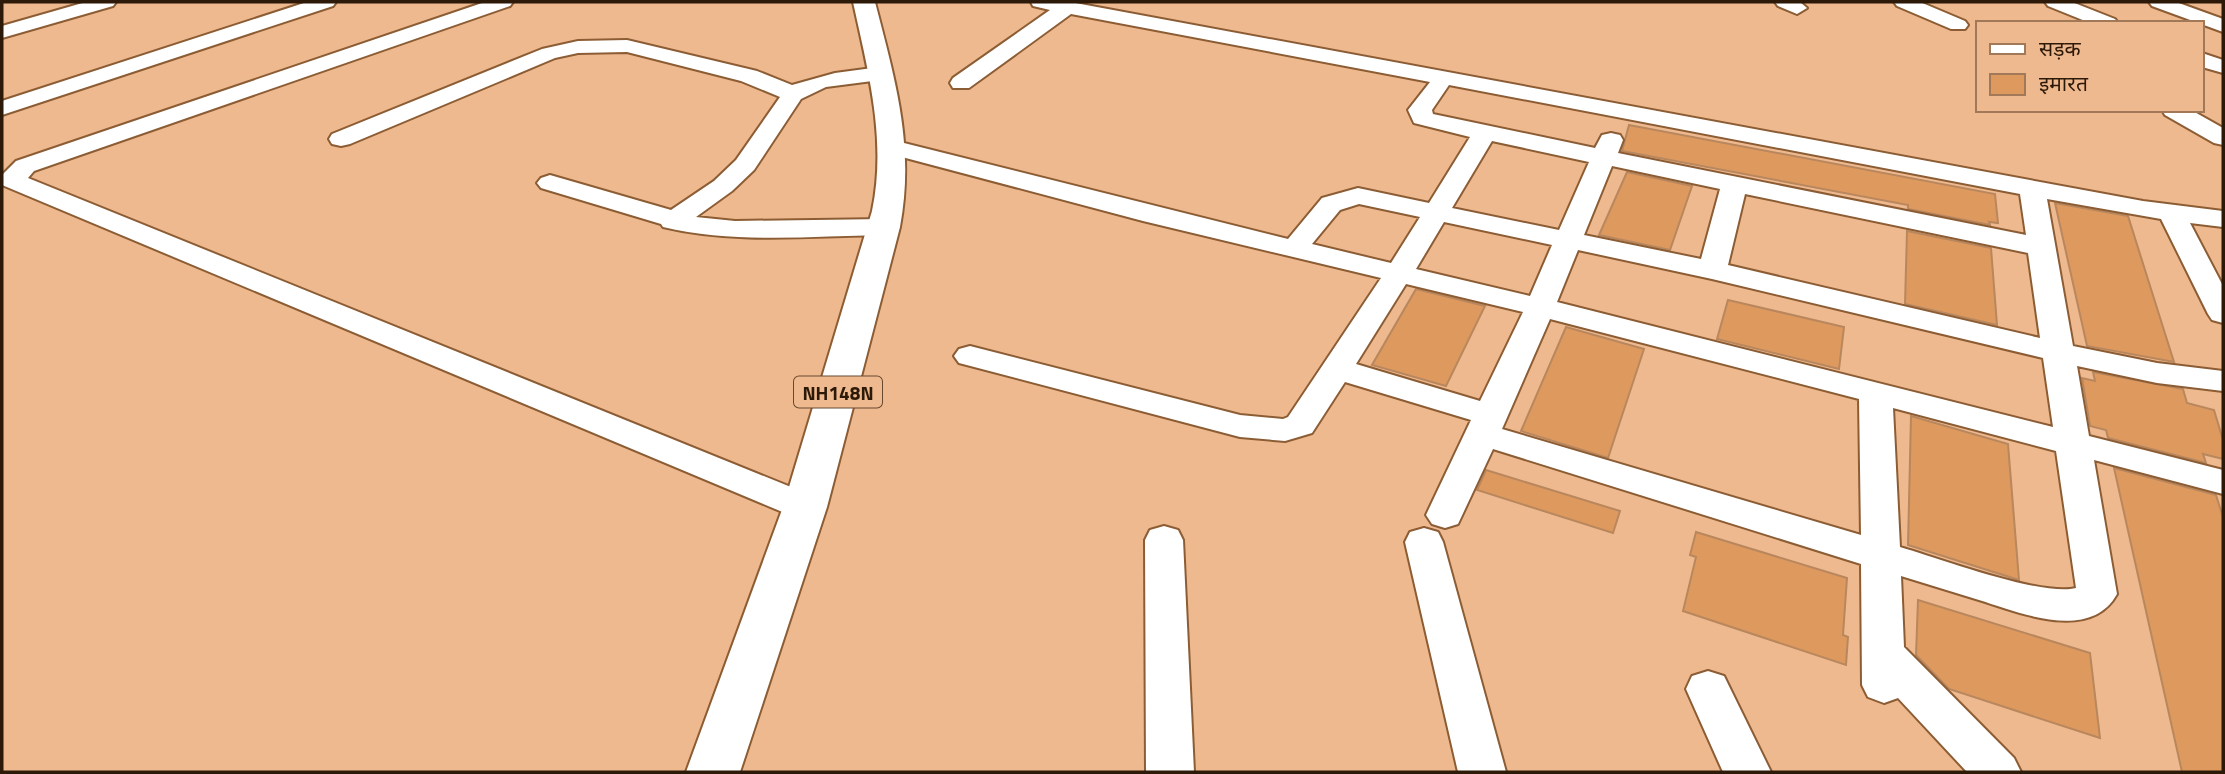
<svg xmlns="http://www.w3.org/2000/svg" width="2225" height="774" font-family="'Titillium Web','Noto Sans Devanagari',sans-serif">
<style>
.building{fill:#de995f;stroke:#b9875d;stroke-width:2}
.lines{fill:none;stroke-linecap:round;stroke-linejoin:round}
.minor-casing{stroke:#8c5d34;stroke-width:4}
.highway-casing{stroke:#8c5d34;stroke-width:4}
.minor{fill:#fff;fill-rule:evenodd}
.highway{fill:#fff;fill-rule:evenodd}
.labels{text-anchor:middle;dominant-baseline:central;stroke-width:5;stroke-linejoin:round;paint-order:stroke}
.shield{fill:#efb98f;stroke:#664930;stroke-width:2}
.shield-label{font-size:19px;font-weight:bold;fill:#2c1908}
</style>
<rect width="100%" height="100%" fill="#efb98f"/>
<path class="building" d="M1629,125L1995,194L1998,223L1989,222L1990,225L1908,209V205L1622,151Z
M1627,172L1692,186L1670,250L1599,235Z
M2055,203L2128,216L2174,362L2087,346Z
M1907,231L1991,248L1997,325L1905,304Z
M1416,289L1485,306L1446,386L1372,365Z
M1728,300L1844,327L1839,369L1717,339Z
M1566,327L1644,349L1608,458L1521,431Z
M2093,372L2183,389L2187,403L2214,410L2223,440V459L2203,454L2206,463L2108,438L2106,430L2090,426L2082,378L2095,381Z
M1911,416L2008,444L2019,580L1908,545Z
M2114,468L2216,495L2223,517V772H2182Z
M1486,470L1620,511L1613,533L1477,490Z
M1696,532L1847,578L1843,635L1848,637L1846,665L1683,611L1696,557L1690,555Z
M1918,600L2090,653L2100,738L1949,689L1916,655Z"/>
<g class="lines">
<defs>
<path id="minor" d="M86,2H116L113,6L2,38V26Z
M307,2H336L333,6L2,115V101Z
M485,2H513L510,6L34,171L28,178L818,498L824,507L818,516L805,520L792,516L2,185V175L16,161Z
M1031,2H1070L2143,201L2223,211V227L2190,223L2223,286V323L2212,320L2208,314L2161,219L2047,199L2073,346L2157,363L2223,371V391L2157,383L2077,366L2089,436L2223,470V494L2094,460L2117,594C2090,643 2018,612 1979,600C1953,592 1927,584 1901,576L1904,647L2014,758L2021,772H1967L1898,698L1884,703L1868,697L1862,685L1861,564L1493,449L1458,524L1445,528L1432,524L1426,515L1471,420L1345,382L1312,433L1285,441L1240,437L959,363L954,356L959,349L970,346L1240,415L1283,419L1288,417L1381,278L1143,221L883,152L880,147L883,142L892,140L1288,239L1322,198L1358,188L1429,203L1470,137L1414,123L1408,110L1430,82L1071,14L969,88H953L950,83L953,78L1050,10L1033,6ZM1449,85L2020,194L2026,235L1618,153L1623,140L1620,135L1611,133L1602,135L1595,148L1433,114L1432,110ZM1492,141L1589,162L1559,230L1452,208ZM1612,166L1720,189L1701,259L1584,235ZM1745,194L2028,253L2040,338L1728,265ZM1359,204L1420,217L1391,263L1312,244L1340,210ZM1444,222L1552,245L1530,296L1416,269ZM1578,250L1712,279L2043,358L2053,427L1557,302ZM1406,284L1523,312L1480,401L1356,364ZM1550,319L1859,399L1861,535L1502,429ZM1893,408L2056,451L2076,588C2042,597 1938,558 1900,547Z
M1775,2H1800L1807,8L1797,14L1778,6Z
M1894,2H1920L1965,21L1968,25L1965,29H1951L1897,6Z
M2045,2H2072L2115,19L2118,23H2090L2048,6Z
M2149,2H2176L2223,19V32L2152,6Z
M627,40L757,71L792,85L835,73L880,67L888,69L891,74L888,79L826,87L801,99L754,170L732,191L696,217L735,221L884,219L894,221L898,227L894,233L884,235C811,236 734,244 663,227L661,224L541,188L537,183L541,178L550,175L671,210L714,181L736,160L780,97L741,81L627,52L578,53L555,58L350,144L341,146L332,144L329,139L332,134L542,49L578,41Z
M2202,53L2223,60V73L2202,67Z
M2162,110H2191L2223,128V145L2214,143L2165,115Z
M1164,526L1178,530L1183,540L1194,772H1146L1145,540L1150,530Z
M1424,528L1438,532L1443,542L1506,772H1458L1405,542L1410,532Z
M1708,671L1724,676L1771,772H1723L1686,689L1692,676Z"/>
<path id="highway" d="M853,2H875C895,80 915,146 900,227L827,507L740,772H686L783,507L872,211C887,140 868,71 853,2Z"/>
</defs>
<use href="#minor" class="minor-casing"/>
<use href="#highway" class="highway-casing"/>
<use href="#minor" class="minor"/>
<use href="#highway" class="highway"/>
</g>
<g class="labels">
<rect class="shield" x="794" y="376.5" width="88" height="31" rx="5"/>
<g class="shield-label">
<text x="838" y="392">NH148N</text>
</g>
</g>
<rect width="2225" height="774" fill="none" stroke="#2c1908" stroke-width="7"/>
<rect x="1976" y="21" width="228" height="91" fill="#efb98f" stroke="#a17959" stroke-width="2"/>
<rect x="1990" y="44" width="35" height="10" fill="#ffffff" stroke="#a17959" stroke-width="2"/>
<text x="2039" y="56" font-size="21" fill="#2c1908">सड़क</text>
<rect x="1990" y="74" width="35" height="21" fill="#de995f" stroke="#a17959" stroke-width="2"/>
<text x="2039" y="91" font-size="21" fill="#2c1908">इमारत</text>
</svg>
